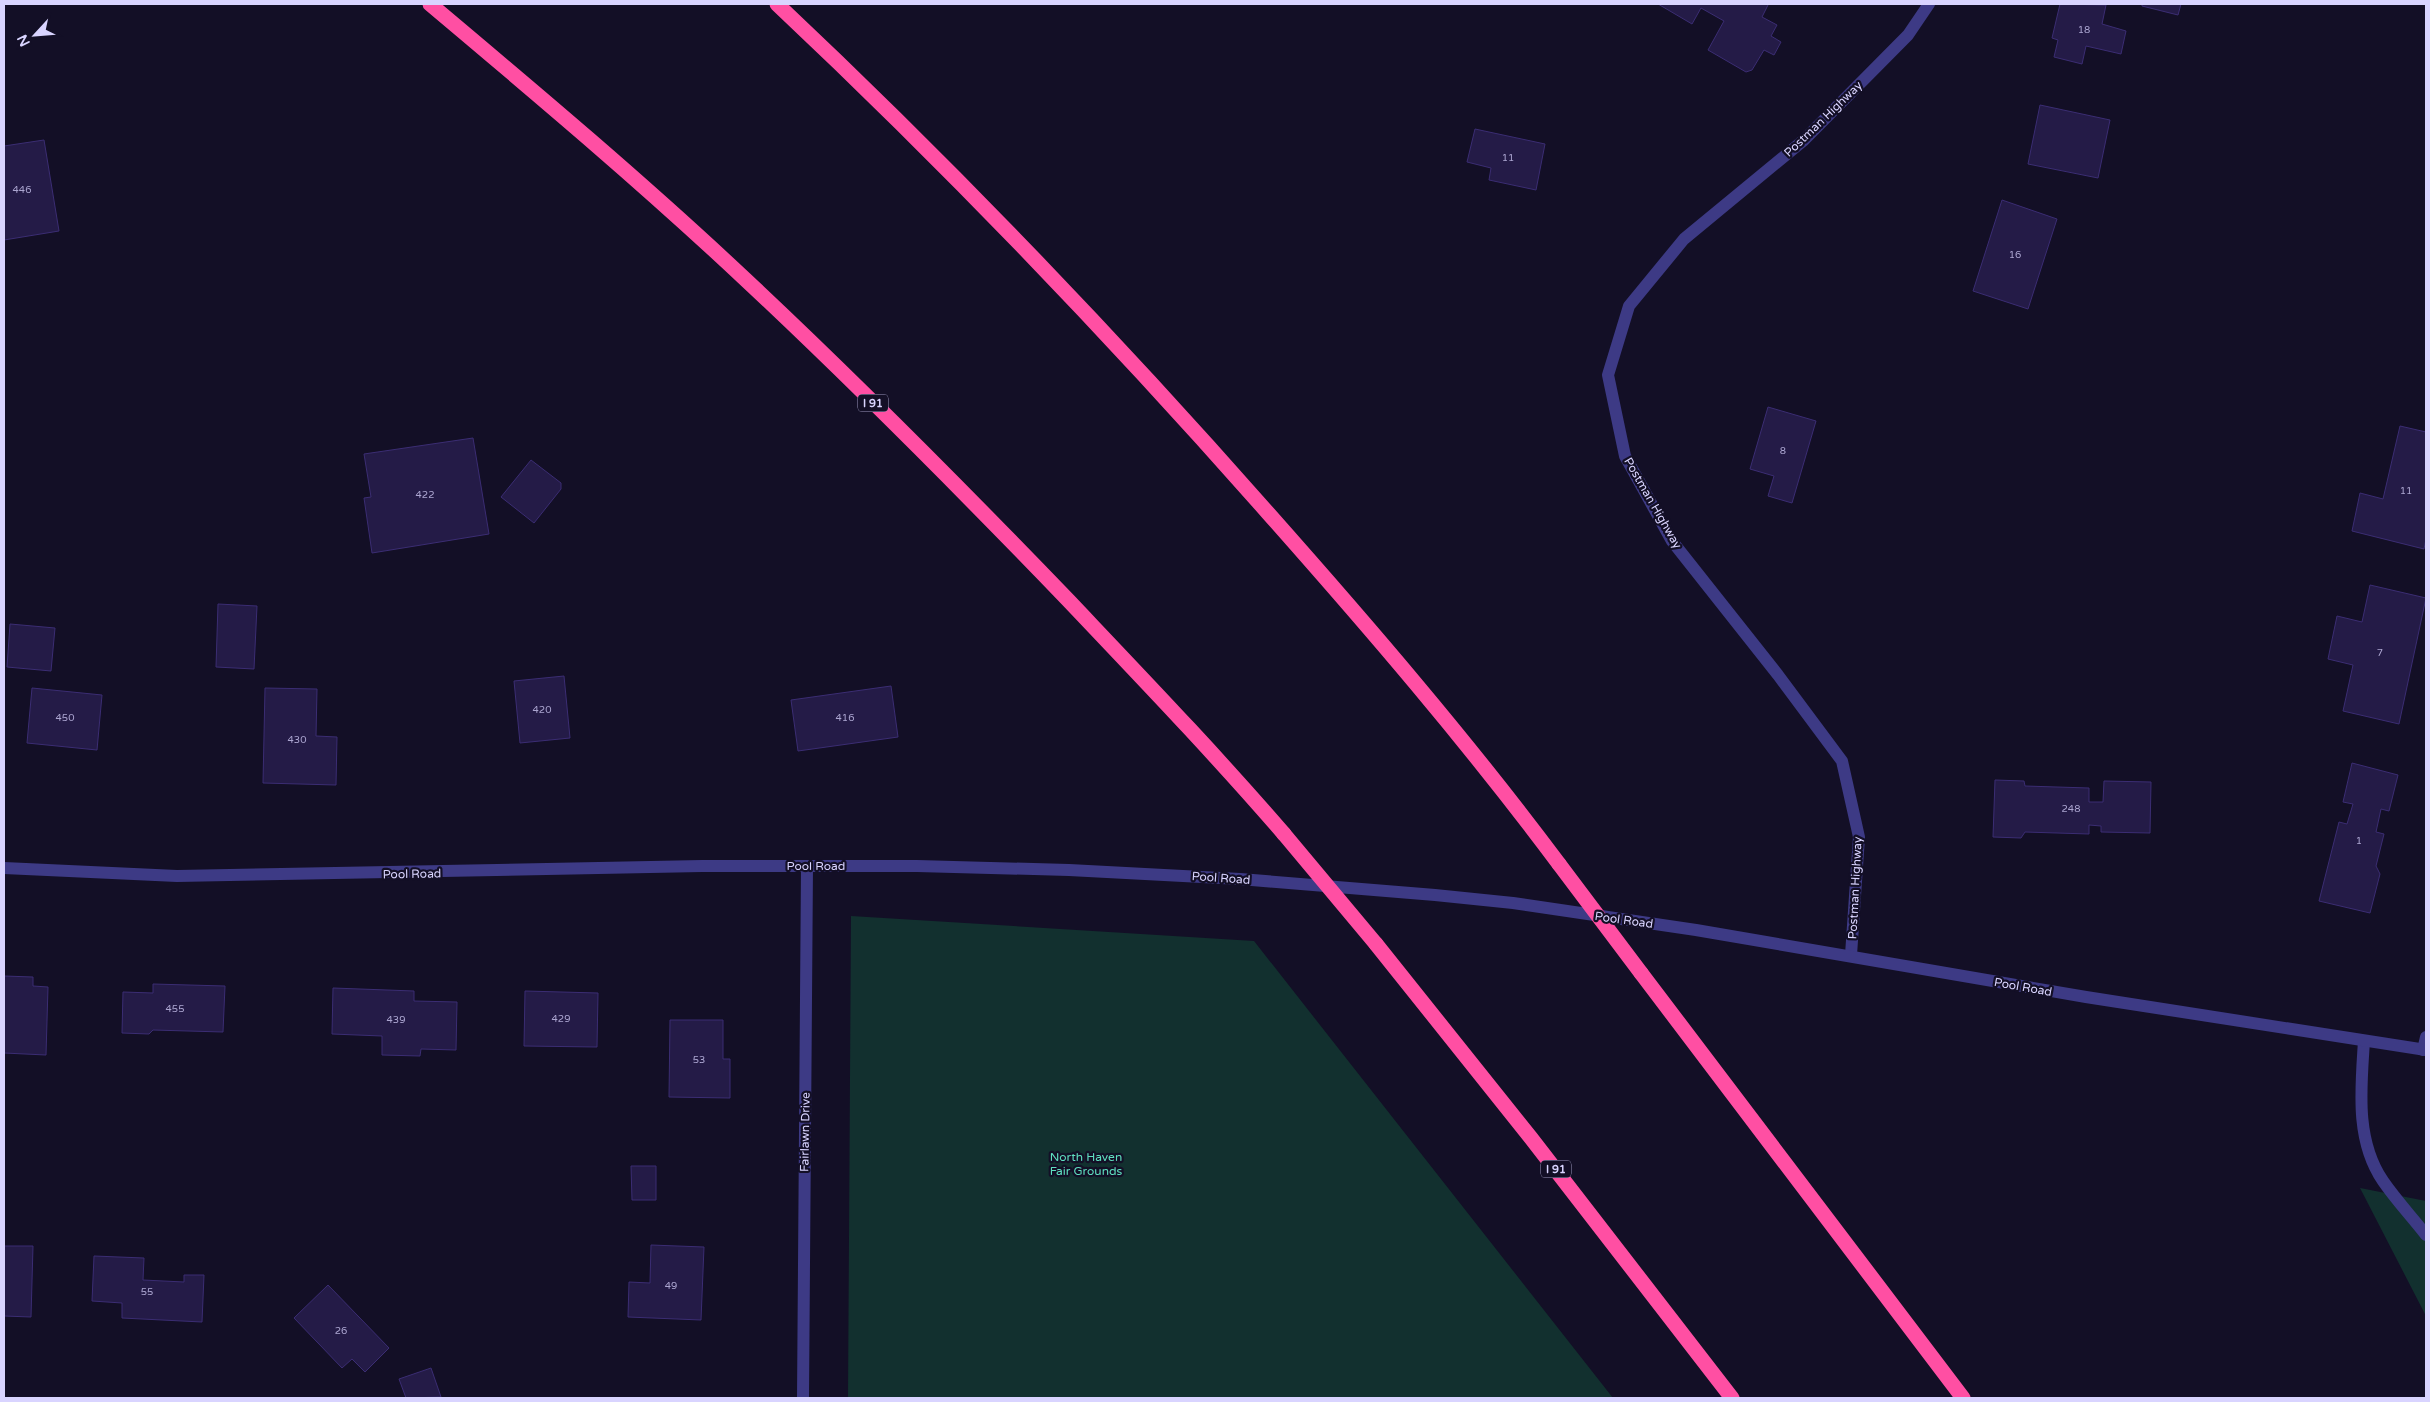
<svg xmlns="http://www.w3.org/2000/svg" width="2430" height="1402" font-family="'Varela Round',sans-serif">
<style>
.green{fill:#12302f}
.building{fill:#241b47;stroke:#3b2d73}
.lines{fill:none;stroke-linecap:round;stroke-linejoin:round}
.service{stroke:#3d3a85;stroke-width:12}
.minor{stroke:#3d3a85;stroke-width:12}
.tertiary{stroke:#3d3a85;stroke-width:12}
.motorway{stroke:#ff4fa3;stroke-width:15}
.motorway-bridge{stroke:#ff4fa3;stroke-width:15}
.labels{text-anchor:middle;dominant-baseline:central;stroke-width:4.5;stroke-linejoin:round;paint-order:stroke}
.number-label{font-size:10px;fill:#aca6d1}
.shield{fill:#130f26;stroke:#9e99be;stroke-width:1}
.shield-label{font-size:11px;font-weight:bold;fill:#d9d4ff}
.street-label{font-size:12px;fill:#d9d4ff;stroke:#130f26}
.park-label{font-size:12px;fill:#5fe0c0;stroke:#130f26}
</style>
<rect width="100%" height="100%" fill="#130f26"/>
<path class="green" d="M851,916L1254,941L1613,1398H848Z
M2360,1188L2426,1201V1316Z"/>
<path class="building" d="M1658,4H1767L1768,5L1762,17L1777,25L1771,36L1781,42L1774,55L1764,50L1752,70L1746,72L1708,50L1724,21L1701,8L1692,24Z
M2060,4L2106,5L2102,24L2126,31L2121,54L2086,46L2082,64L2054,57L2058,40L2052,38Z
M2142,4H2181L2178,15L2142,6Z
M2040,105L2110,120L2098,178L2028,164Z
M1475,129L1545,144L1536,190L1489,180L1491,168L1467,162Z
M44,140L59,231L4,240V146Z
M2002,200L2057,219L2028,309L1973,291Z
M1768,407L1816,421L1792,503L1768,496L1774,476L1750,469Z
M2400,426L2426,432V539L2424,549L2352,531L2360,493L2383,499Z
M473,438L489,534L372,553L364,498L371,497L364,454Z
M531,460L561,483V489L534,523L501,497Z
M2370,585L2426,598L2399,724L2343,711L2353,665L2328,659L2337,616L2362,622Z
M218,604L257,606L254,669L216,667Z
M10,624L55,628L51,671L7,667Z
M564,676L570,738L520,743L514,681Z
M891,686L898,737L798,751L791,700Z
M32,688L102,695L97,750L27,743Z
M265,688L317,689L316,736L337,737L336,785L263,783Z
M2352,763L2398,775L2389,811L2381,809L2376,832L2384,834L2376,866L2380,874L2370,913L2319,901L2339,822L2347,824L2353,804L2343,802Z
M1995,780L2024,781L2025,786L2089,788V802H2103L2104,781L2151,782L2150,833L2101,832V826L2089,825V834L2025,832L2021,838L1993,837Z
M4,976L33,977V986L48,987L46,1055L4,1053Z
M153,984L225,986L223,1032L153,1030L149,1034L122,1033L123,992L153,993Z
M333,988L414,991V1001L457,1002L456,1050L421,1049L420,1056L382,1055V1036L332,1034Z
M525,991L598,993L597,1047L524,1046Z
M670,1020H723V1059H730V1098L669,1097Z
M631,1166H656V1200H632Z
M651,1245L704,1247L701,1320L628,1317L629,1282L650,1283Z
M4,1246H33L31,1317L4,1316Z
M94,1256L144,1258L143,1280L184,1282V1275H204L202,1322L122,1318V1303L92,1301Z
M328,1285L389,1348L365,1372L352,1359L342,1368L294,1318Z
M431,1368L441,1397L406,1398L399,1379Z"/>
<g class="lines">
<path class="service" d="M2364,1041C2361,1088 2355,1140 2383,1181C2396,1200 2412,1217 2426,1235"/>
<path class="minor" d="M1851,955L1859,837L1842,761L1778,675L1672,541L1625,456L1608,375L1629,306L1684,239L1804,140L1908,35L1929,4
M2423,1050L2426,1037
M803,1398L807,866"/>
<path class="tertiary" d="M4,868L177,876L702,866H917L1069,870L1240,879L1435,895L1513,903L1696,930L2086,997L2426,1050"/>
<path class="motorway" d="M430,4C537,94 644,184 746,280C857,384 964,492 1069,601C1142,678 1215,754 1284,834
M777,4C949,166 1112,336 1268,513C1369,627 1468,742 1559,864
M1376,944L1531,1138L1732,1398
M1641,973L1963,1398"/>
<path class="motorway-bridge" d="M1284,834L1376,944
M1559,864L1641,973"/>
</g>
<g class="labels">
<g class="number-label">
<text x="2084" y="30">18</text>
<text x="1508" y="158">11</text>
<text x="22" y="190">446</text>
<text x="2015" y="255">16</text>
<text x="1783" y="451">8</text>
<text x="2406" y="491">11</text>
<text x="425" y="495">422</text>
<text x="2380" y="653">7</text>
<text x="542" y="710">420</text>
<text x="65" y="718">450</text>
<text x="845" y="718">416</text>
<text x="297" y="740">430</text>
<text x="2071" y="809">248</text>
<text x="2359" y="841">1</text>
<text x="175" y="1009">455</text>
<text x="561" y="1019">429</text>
<text x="396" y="1020">439</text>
<text x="699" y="1060">53</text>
<text x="671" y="1286">49</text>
<text x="147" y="1292">55</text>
<text x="341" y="1331">26</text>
</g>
<g class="shield">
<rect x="858" y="394.5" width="30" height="17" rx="4"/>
<rect x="1541" y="1160.5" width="30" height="17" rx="4"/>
</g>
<g class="shield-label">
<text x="873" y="403">I 91</text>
<text x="1556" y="1169">I 91</text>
</g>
<g class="street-label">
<text transform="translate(1823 119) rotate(-44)">Postman Highway</text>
<text transform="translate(1653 503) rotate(60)">Postman Highway</text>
<text x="816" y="866">Pool Road</text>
<text transform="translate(412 874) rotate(-1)">Pool Road</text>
<text transform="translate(1221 878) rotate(4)">Pool Road</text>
<text transform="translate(1855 888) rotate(-87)">Postman Highway</text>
<text transform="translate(1624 920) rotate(8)">Pool Road</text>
<text transform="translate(2023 987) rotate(10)">Pool Road</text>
<text transform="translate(805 1132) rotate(-89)">Fairlawn Drive</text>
</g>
<g class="park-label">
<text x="1086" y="1157">North Haven<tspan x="1086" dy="14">Fair Grounds</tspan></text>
</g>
</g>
<rect width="2430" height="1402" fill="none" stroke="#d9d4ff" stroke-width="10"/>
<g transform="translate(35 35) rotate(244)" stroke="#130f26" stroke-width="4" paint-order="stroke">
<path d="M0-4L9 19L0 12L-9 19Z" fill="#d9d4ff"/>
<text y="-8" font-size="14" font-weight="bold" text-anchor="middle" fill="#d9d4ff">N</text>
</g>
</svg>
